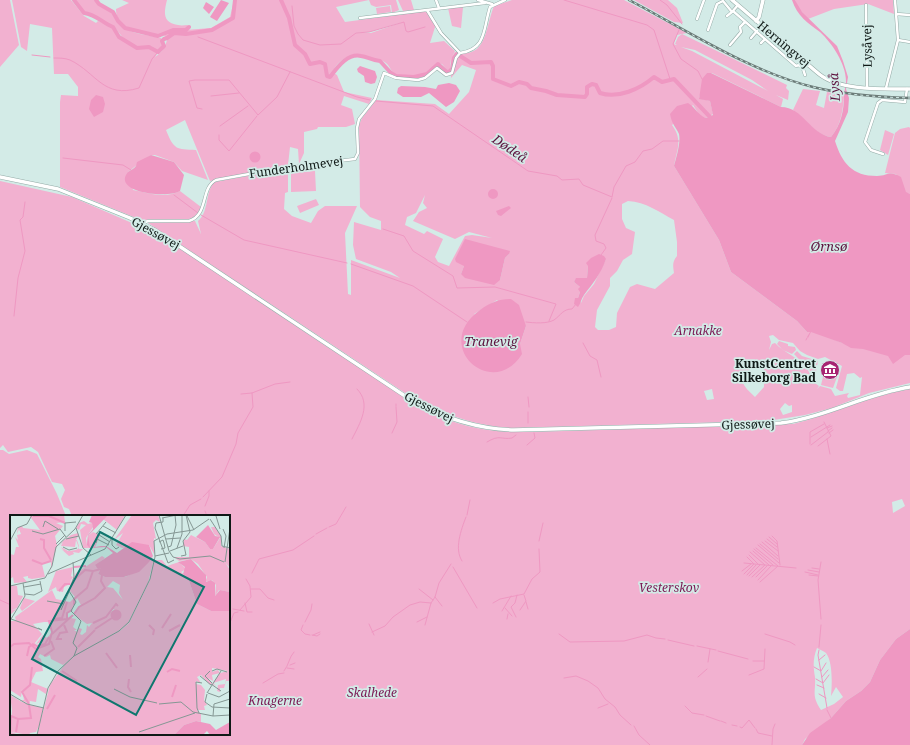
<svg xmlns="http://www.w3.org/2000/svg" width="910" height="745" font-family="'Noto Serif',serif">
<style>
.green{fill:#f2b1d0;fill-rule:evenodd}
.water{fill:#ef98c2}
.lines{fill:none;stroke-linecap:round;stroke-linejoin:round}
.stream{stroke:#ef98c2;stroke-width:1}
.river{stroke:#ef98c2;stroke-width:4}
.street-casing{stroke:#94aba7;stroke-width:3.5}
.secondary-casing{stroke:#94aba7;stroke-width:4.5}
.street{stroke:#fff;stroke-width:2.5}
.secondary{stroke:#fff;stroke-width:3.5}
.rail-casing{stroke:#6b7b78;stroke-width:2.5}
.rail{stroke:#d3ebe7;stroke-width:1;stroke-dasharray:3;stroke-linecap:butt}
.labels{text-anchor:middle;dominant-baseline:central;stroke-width:3.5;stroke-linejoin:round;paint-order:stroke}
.street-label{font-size:12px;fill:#101917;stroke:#d3ebe7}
.park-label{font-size:12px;font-style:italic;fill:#7b1753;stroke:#d3ebe7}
.poi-label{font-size:12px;font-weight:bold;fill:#101917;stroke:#d3ebe7;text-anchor:end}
.water-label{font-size:13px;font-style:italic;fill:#5e133f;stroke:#d3ebe7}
.inset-river{fill:none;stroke:#ef98c2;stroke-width:2}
.inset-road{fill:none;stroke:#859794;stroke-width:1}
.view{fill:#0f766e;fill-opacity:0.15;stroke:#0f766e;stroke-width:2}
.inset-edge{fill:none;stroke:#101917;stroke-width:2}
</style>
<rect width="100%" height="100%" fill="#d3ebe7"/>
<path class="green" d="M0,0H10L19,45L0,67Z
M12,0H71L84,16L96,23L98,21L113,27L118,37L137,49L153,47C148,45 142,48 137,46C125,43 120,34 114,26C103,23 96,12 84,12L76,0H94C99,6 104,6 110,10C115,15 116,21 121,26C130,34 149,35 161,38L162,46L155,57C162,52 165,48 167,40L164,35L173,31L211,28L230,17L234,0H396L399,10L392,13L391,5L376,7L371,5L369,0L336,7L345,22L426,11L436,24L430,43L444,41L455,51L452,57L455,52C487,60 485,28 494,6L512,0H624L687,33L677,35L674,43L675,45H677L675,44L678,37L682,34L787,85L786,88L789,91L788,100L776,95L783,99L781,107L712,73H707L699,98L710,101L713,114L706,118L700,116L693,105L672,125C683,140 677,149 674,166L719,240L731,272L797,321L807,332H816L842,343L910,354V383L869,393L832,408L805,415L767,421L509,428C468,424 440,413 405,393L148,223L195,221L201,234L198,221C209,212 205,193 214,182L288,169V192L285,193L284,209L292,216L311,223L318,211L325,206H357L345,233L348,294L351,295V260L400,278L391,272L356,259L353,245L354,222L381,230V221L370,217L360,207L359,125L362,118L376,100L435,104L449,114L469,92L476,70L462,65L451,78V58L450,69L448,71L442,64L437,63L427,73L418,76L417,75H396C391,72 390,66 386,63C381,59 376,60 371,58C353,53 342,55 332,72L337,75L344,92L372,98L369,104L344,96L341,105L352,109L355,124L346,127H318L317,129L304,132V153L299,164L298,149L290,147L288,165L210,181L185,120L166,130C174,150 176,149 196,150L208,180L182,171L174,162L155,155H151L142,161L128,172L133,190C148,193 166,199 180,191L201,207L196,216L189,219L141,220L60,187V102L61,95L78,96V87L68,74H54L52,28L30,24L27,51L21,47ZM403,22L371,33H355L369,32ZM681,47L695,50L752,80L768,91L692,51ZM425,195L423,203L427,208L419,212L413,221L455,239L469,232L492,238L472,235L465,236L449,266L438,262L435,257L443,239L427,231L424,234L405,225L407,217L416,213ZM628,201C646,202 659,212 674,220L677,242V256C672,262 673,266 674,273L655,289L637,284L630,287L617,313L616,327L609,330H598L595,327L597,310L610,286V278L617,271L623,260L632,254L635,232L626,228L622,219V204ZM509,254L505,258L500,280L461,274L464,266ZM606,259L594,284L584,296L581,303L578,298L580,292V287L574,282L576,279L587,278L588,266ZM497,300L526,326L520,344L474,314ZM773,335L779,340L793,343L800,351L807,355L818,359L825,357L842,366L836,388L840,391H843L847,374L854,373L860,378L862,377L860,395L848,398L847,396L849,393L835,396L831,389L820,386L817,389L819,386C813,383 811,374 807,369C799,357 784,353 775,343L772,344L769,350L771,342L769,336ZM753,361L757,364L755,366L764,368V373H760L759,381L764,382V387L755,397C746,388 740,384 742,371H749L750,363ZM712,389L714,399L707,400L704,391ZM785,403L789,406L792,405V412L783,415L780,409Z
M122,0H167C164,12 162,23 178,25C182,26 185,25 188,25L186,28C176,28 171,31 162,34C146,38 115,28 116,9L129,3Z
M398,0H411L414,10L403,11Z
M634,0H668L677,8L683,23L674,22Z
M795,0H893L894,14L868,4L834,9L808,19L799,9Z
M390,6L391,12L377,14L376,8Z
M463,7L461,28L452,26L448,8Z
M803,89L820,91L816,105L824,108L827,92L844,95C843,110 841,125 831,137C814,134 807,120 793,110Z
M909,127L910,128V194L906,193L896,174L885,173L895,133L900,129Z
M885,130L894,134L888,155L880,150Z
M315,171L316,191L291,192V172Z
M0,181L72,197L162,236L326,346L426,410C461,428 492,433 531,432L793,424C833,414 870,396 910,389V629L896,639L880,660L870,682L861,691L846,701L831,718L805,739L802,745H0V450H3L9,454L27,450L37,454L57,494L66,516H11V734H229V516H72L69,509L64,507L61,499L65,490L62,484L52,482L38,452L31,447L8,452L3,445L0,448ZM902,499L905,506L893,513L892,502ZM817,648C820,650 824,651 826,653C833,662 832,685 831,696L836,687L843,697L834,704L821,710C811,695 816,692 815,677C813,666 813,658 817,648Z
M316,199L319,205L300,213L297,206Z
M779,341L788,344V346L795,347L796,350L792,354L783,350L777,344Z
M797,351L802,356L818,361L815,376L794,354Z
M833,376L837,377L833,388L821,385L823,377L832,379Z"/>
<path class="water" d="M221,0L229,3L217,21L210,17Z
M792,0H795L802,12L837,46L843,61L848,77L846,89L849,98L848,112L835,141C842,163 852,176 877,176C888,176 888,170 901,177L906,192L910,194V355H905L893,364L888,356L863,349L851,348L842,343L811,332L808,338L807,337L810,332H807L797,321L731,272L719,240L674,166C676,158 681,143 679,134C676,127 672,125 670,114L677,106L688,103C695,107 698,115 706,118L713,115L710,101L699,99L702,79L707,73H711L781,107C803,107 810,134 831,137C841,125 844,110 844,96C844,91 846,86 846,81C846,64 832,43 820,32C808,23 797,16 792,0Z
M206,2L214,7L209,14L203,8Z
M360,66L375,71L377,77L375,83L371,84L365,82L364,76L358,72L357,69Z
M449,83L456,85L460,91L454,102L446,107L429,93L421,97H403L397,93L398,88L401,86L425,87L436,89L438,85Z
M96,95L103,97L105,104L103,112L94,117L89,109L91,100Z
M249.5 157a5.5 5.5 0 1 1 11 0a5.5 5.5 0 1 1-11 0Z
M151,155L174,162L184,175L180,191C167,199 111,192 128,172C130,170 134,169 136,166L137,162Z
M488 194a5 5 0 1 1 10 0a5 5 0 1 1-10 0Z
M509,206L511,208L501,216L498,215L496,211Z
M465,239L510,251L509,254L505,258L500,280L494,285L465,278L461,274L464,266L456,262L455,259Z
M599,254L604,256L606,259C601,274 593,283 584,295C581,299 581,303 578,307L574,304L575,298H578L580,292L578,289L580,287L574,282L576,278H587L588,266L586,263L591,258Z
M511,299L519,305L526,326L520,344L522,354C493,401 430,346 480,310C491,302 499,299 511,299Z
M910,629V745H802L810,733L831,718L846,701L861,691L870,682L880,660L896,639Z"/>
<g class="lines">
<path class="stream" d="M564,0L647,25L654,30L670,79
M660,0L667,5L682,24
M292,6L294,26L298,34L303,40L320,45L341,44L356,33L369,32L404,22L406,31L408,32L425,27
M679,30L673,44L681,59L698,71L702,79
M198,37L357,97L370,100
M32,55L50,57
M54,58C59,58 65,58 70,60C97,73 103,99 139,88L152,59L158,52
M211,96L239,93
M376,101L433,106L528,171L557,176L562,180L579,179L583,185L612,197L614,187L626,166L635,162L643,151L652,149L663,141H679
M202,109L197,108L189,81L195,80H229L258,115L277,97L290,72
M220,126L248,106
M219,135V140L229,151L257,116
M63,158L123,165L131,170
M174,195L198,213
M201,215L244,240L347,263
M383,229L404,236L413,251L453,276L457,288L495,287L556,304L549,321
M601,255L606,248L604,244L596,241L595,235L612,198
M351,264L413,286L467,322
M14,316L18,278L25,251L20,220L23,217L25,202
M526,322C534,323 547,324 554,320C561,315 563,309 572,309L576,304
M806,340L807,338
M583,343L590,356L597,360L601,377
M241,394L252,393L275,384L290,382
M528,397L529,407
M396,404V406
M528,412V423
M827,428L832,426
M828,431L832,428
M392,433L397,422L396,407
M829,433L833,430
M811,437L830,425
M352,439C360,423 372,404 357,389
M827,439L830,454
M487,442C500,434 501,440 512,438L516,435
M810,444V432L824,424
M527,445L535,438L534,433
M811,445L828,432
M818,446L831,436L824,422
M203,497L222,477L236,444L238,433L253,407L252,393
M205,506L209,496V491
M205,511L207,516
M467,515L470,500
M183,516L190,505L201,499
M329,527L336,524L346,507
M316,534L327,528
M772,536L777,541L780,565
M769,537L777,544
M767,539L777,547
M539,541L543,523
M765,541L778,551
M762,542L778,556
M760,544L778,559
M758,545L779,563
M756,548L778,566L760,582
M754,549L773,565
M753,551L769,565
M750,552L765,565L752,577
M749,555L758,564
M462,561C454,549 461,530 466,517
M744,563L796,568
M453,567L477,608
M812,568L819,569
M808,570L819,572
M742,571L751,564
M805,572L818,575
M252,573L259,559L293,550L314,536
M744,574L754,564L747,557
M747,575L756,565
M809,575L818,576
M749,576L760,565
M756,577L767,566
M758,580L771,566
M251,589H260L268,598L274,600
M419,589L433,600
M435,597L442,606
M0,600L11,605
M526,602L528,609
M245,603L247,612H252
M493,603L500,599L524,594L532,579L540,572L539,549
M505,608L512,616
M233,609L244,611
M240,610L251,597L250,586L246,579
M520,610L526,601L524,595
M502,611L511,596
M516,617L511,607L515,603L517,595
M507,619L508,614
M821,619L818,580L821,562
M305,622L311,610L312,604
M417,622L427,617
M369,624L374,635
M229,625L234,613L238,612
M303,625L301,630L305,634L310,635
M425,625L431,603L435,597L439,583L451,564
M372,632L385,626L393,617L410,605L420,602L431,603
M559,634L570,642L624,641L647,635L656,638L665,639
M765,634L790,642L795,645
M312,635L317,636L320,634
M313,635L320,632
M668,640L694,646
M697,646L716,650
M819,647L821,625
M819,650L818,655L827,708
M718,651L748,659
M819,660L825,655
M753,661H764
M708,662L710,649
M290,665L295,663
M814,667L821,671L826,663
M287,668L294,669
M284,671C289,665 289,657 294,652
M749,675L764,669L765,649
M698,677L707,669
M822,677L828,670
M564,678L576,676L588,681L598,688L605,699L615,707L620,715L631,725
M816,679L823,683L829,675
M263,683L278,674L284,673
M817,685L824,688
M819,694L826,698
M685,706L692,713L704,715
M598,708L608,704
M827,710L831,718
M706,716L720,721
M721,721L726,723
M732,725L737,726
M634,726L639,735L650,745
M740,727L742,728L749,720L755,728
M756,729L758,733L772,736
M772,745L773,729L775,724"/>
<path class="river" d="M74,0L84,13C95,14 103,23 113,27L119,37L137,48L149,47L158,52L164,46L162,41L164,39L167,38L174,33L186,34L212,30L233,18L235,0
M96,0L99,4L113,12L118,21L125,28L158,36L173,30H186L189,27
M281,0L289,18L295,45L305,54L310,64L320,62L325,64L327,76L330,77C337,68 347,53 361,56C368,57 371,60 380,61L391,73L396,76L414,77L427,74L438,64L448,73L452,69L454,58L457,54L471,63L491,62L493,66V79L511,86L519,82L527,84L531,88L546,91L557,95L585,97L587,94V87L592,84L596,85L600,93C618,99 640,89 654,77L662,82L674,79L710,117"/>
<defs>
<path id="street" d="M436,0L439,8
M478,0L492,4
M866,5L867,88
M427,10L441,33L460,53
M733,11L796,66L799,65L803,69L805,75
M896,14L910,15
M727,16L732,12
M360,18L485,3
M697,19L704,0
M708,30L717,4L723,1L732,12L738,5
M751,38L757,31
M898,40L910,42
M761,43L765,39
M730,45L741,32L740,27L745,22
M886,88L898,40L895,0
M883,154L871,150L865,142L878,103L882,100L905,102L907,89
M143,223L148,221H189C209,215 200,188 216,180L287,167L355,159L358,153L357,128L359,119L375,99L384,73L396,78L418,80L425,78L437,68L446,75L452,73L456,58L460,53C487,49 483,29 490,7L505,0"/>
<path id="secondary" d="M732,0L819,74C840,91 883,89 910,89
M756,21L759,17L763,0
M0,177L58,189L130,218L155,230L414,402C446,419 478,429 514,430L781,423C826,417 865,394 910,387"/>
</defs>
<use href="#street" class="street-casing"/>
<use href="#secondary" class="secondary-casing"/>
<use href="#street" class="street"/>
<use href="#secondary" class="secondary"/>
<defs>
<path id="rail" d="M629,0C688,31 749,71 813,87C845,95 877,97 910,98"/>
</defs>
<use href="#rail" class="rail-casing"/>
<use href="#rail" class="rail"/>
</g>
<defs>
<symbol id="museum-disc" viewBox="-11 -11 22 22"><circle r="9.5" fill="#a72573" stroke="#d3ebe7"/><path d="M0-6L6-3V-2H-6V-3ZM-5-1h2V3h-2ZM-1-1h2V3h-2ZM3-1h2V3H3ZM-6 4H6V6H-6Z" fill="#fff"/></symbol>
</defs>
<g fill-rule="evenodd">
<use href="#museum-disc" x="819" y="359" width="22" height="22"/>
</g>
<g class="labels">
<g class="street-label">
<text transform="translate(784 44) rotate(40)">Herningvej</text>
<text transform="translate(867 46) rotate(-91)">Lysåvej</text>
<text transform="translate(296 167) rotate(-8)">Funderholmevej</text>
<text transform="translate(156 233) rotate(29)">Gjessøvej</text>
<text transform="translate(429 407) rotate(27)">Gjessøvej</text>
<text transform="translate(748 424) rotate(-2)">Gjessøvej</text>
</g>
<g class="park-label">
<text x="698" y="330">Arnakke</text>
<text x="669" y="587">Vesterskov</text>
<text x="372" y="692">Skalhede</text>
<text x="275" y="700">Knagerne</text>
</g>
<g class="poi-label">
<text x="816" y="363">KunstCentret<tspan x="816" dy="14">Silkeborg Bad</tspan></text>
</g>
<g class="water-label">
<text transform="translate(834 87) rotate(-94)">Lyså</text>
<text transform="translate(510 148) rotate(34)">Dødeå</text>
<text x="829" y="246">Ørnsø</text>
<text x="491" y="341">Tranevig</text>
</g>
</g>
<g transform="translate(10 515)">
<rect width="220" height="220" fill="#d3ebe7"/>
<path d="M19,0H54L55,7L46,8L53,11L45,21L47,30L41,54V46L32,49L35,62L22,64L18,63V61L13,62L17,67L4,68L3,62L0,64V39L4,40L6,32H9L5,22L8,25L7,20L11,19L9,14L7,19L8,12L12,11L13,13L30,15ZM98,0H115L107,15L93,4ZM122,0H148L150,7L146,5L143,8L146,24L144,23V39L139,30L112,33L106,30L113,18L104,25ZM74,6L78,9L82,8L83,12L76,23L77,30L78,21L83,17L90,20L85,33H73L70,15L76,10L71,9L69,15L66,13L69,8ZM201,12H205L211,21V31L220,34V53L215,47L220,55V77L209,75L205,81L206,70L202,65L195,67L194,64L196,65L197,62L188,49L181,44L169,46L164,42H179V32L173,31L174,24L177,25L181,20L195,27L200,34H203L210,23L204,19ZM68,18L70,24L68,21L66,25H67L69,31V34H73L69,38L63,37L64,39L59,41L49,32L54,36L51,32L58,36L66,35L69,33L66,25L65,32L51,31L53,27L49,31L53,26L61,20ZM92,41L95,43L85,51L91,53L88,59L95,62H115L128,56L139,43L144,44L138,68L118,108L110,115L75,135L111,115L119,108L140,65L144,45H152L157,51L169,47L176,54L171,57L178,63L187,89L201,96H220V166H216L214,173H210V177L207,176L208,170L215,169L216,164L203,168L206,171L202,169L210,158L218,156L202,153V157L208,155L210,158L202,160L203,166L198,163L202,168L200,170L191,160L187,162L191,168L186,166V169L191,170L195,175L194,185L197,190L194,191L195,195H187L191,199V207L186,206L174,210L164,220H27L40,170L55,149L66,140L53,150L41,144L40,140L36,142L30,139L28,142L31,144L33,156L26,157L21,167L38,174L36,179L28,174L26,187L20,186L19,190L33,193L30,209L26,217L20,218L19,220L0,217L10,220H0L2,195L0,180L12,187L19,189L11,185H14L12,174L11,182L0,175V106H6L5,102L42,75L46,84L60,87L65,82L60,76V69L54,72L53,77L47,76L46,72L38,77L46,56L63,52L61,61L63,62L61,65L60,69L66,58ZM103,66L110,70L109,78L113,85L103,73L97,72ZM67,83L71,90L64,100L57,103L56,98L62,95ZM103,94L111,99L109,105L102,103L101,97ZM64,100L77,109L82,108L79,112L77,110L76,117L72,120L70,119L72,114L69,113L67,117L64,115H67L63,112L66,104L61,103ZM34,107H39L42,117L37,123L33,120L26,129L32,127V129L27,131L25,128L32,119L23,109ZM3,70L7,71L8,80L13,81L7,93L2,95L7,94L0,100V71ZM14,83L25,86L12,96L10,93Z" fill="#f2b1d0" fill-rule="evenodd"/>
<path d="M82,0H98L78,21L80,33L91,31H96L107,38L122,27L139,30L143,41L139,47L129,57L114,62H95L88,59L91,53L88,54L85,50L103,38L96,32L80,33L77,30L78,20L83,14L82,8L79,7ZM198,10L205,21L210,22L203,34H200L195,27L186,22ZM181,44L196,60V67L201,65L205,68V81L210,75L220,77V96H201L187,89L178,63L173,59L175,52L168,47ZM100.5 100a5.5 5.5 0 1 1 11 0a5.5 5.5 0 1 1-11 0ZM186,206L200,209L206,215L220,207V220H200L197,216L193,220H164L174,210Z" fill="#ef98c2"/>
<path class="inset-river" d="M23,1H39L55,8M30,24L34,25V33L41,45M22,45L32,49L41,46M64,52L76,51M64,65L75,55L83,56M49,76L55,69H60M64,90V84L77,73L83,56L91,54M64,99L69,92L85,83L95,73L91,66L92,60M44,104L52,103L57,87M83,108L96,102L106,89L108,91M139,110L144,115L143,120M152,113L161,99M85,114L102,103M159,116L170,110M42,119L63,100M52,124H47L50,118L57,117L54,110M22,129L27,131L35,129L39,122M0,132L4,129L19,128L26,134L39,129L42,117L39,106L57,104V98L62,95M68,132L85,115M96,138L107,153M120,140L121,152M17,141L19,132L22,130M34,141L44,134L41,126M52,156L67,166M157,157L162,154L170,156M119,164L118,172L121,177M162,182L166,170M19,189L12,177L20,170L22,152M37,194L45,180M0,216L1,201L8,204L21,203L19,190M6,217L8,205"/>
<path class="inset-road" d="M149,0L159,36L163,42L170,44L200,41L214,47M177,1L184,15M206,1L210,14M152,3L167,0M153,3V7L146,8L145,13L158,48L164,45M200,4L211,21L212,31L220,33M93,11L106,18M33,12L35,6L48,14M66,13L73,33L81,40M213,14L216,21L214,33M22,16L33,19L50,14L56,22M55,16V8L66,7M86,18L100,27M87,18L96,7M56,24L69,21M102,24V30L106,34L109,32M156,24L170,23M0,26L7,13L17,9L22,0M149,27L153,25L154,28L155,33L151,34M86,28L87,24L99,30M46,29L55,20M53,32L59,35L67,33M158,32L161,31L166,10L165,0M167,33L172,19V0M160,36L173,31M145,41L159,38M171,41L176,40L173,26L180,17L176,0M63,47L64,62L59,76L66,87L61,96L71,106L63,128L67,133L64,141M215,47L220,13M38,59L95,34L116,0M13,68L15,81L1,104L32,115L28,113M0,71L35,63L42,51L46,32L65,14L73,0M14,72L31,69M15,79L24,80L32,76L30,66M37,86L54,89M51,95L59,77M200,156L195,161L202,168M202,156L207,154L217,157M190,161L201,170M201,169L211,176M104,174L120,182L147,188M197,178L211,156M198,178L209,182L220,176M0,179L17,189L34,193M197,179L195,187L202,192M149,189L171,187L183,197L203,201L220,200M202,192L220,193M189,198L187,193L186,167L192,168M203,201L204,189L220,184M129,217L185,198M27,220L38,173L48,156L64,141L109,116L119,107L140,64L145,42L144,26L157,19L183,15L199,4"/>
<path class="view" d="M90,17L194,72L126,200L22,144Z"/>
<rect width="220" height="220" class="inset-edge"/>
</g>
</svg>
